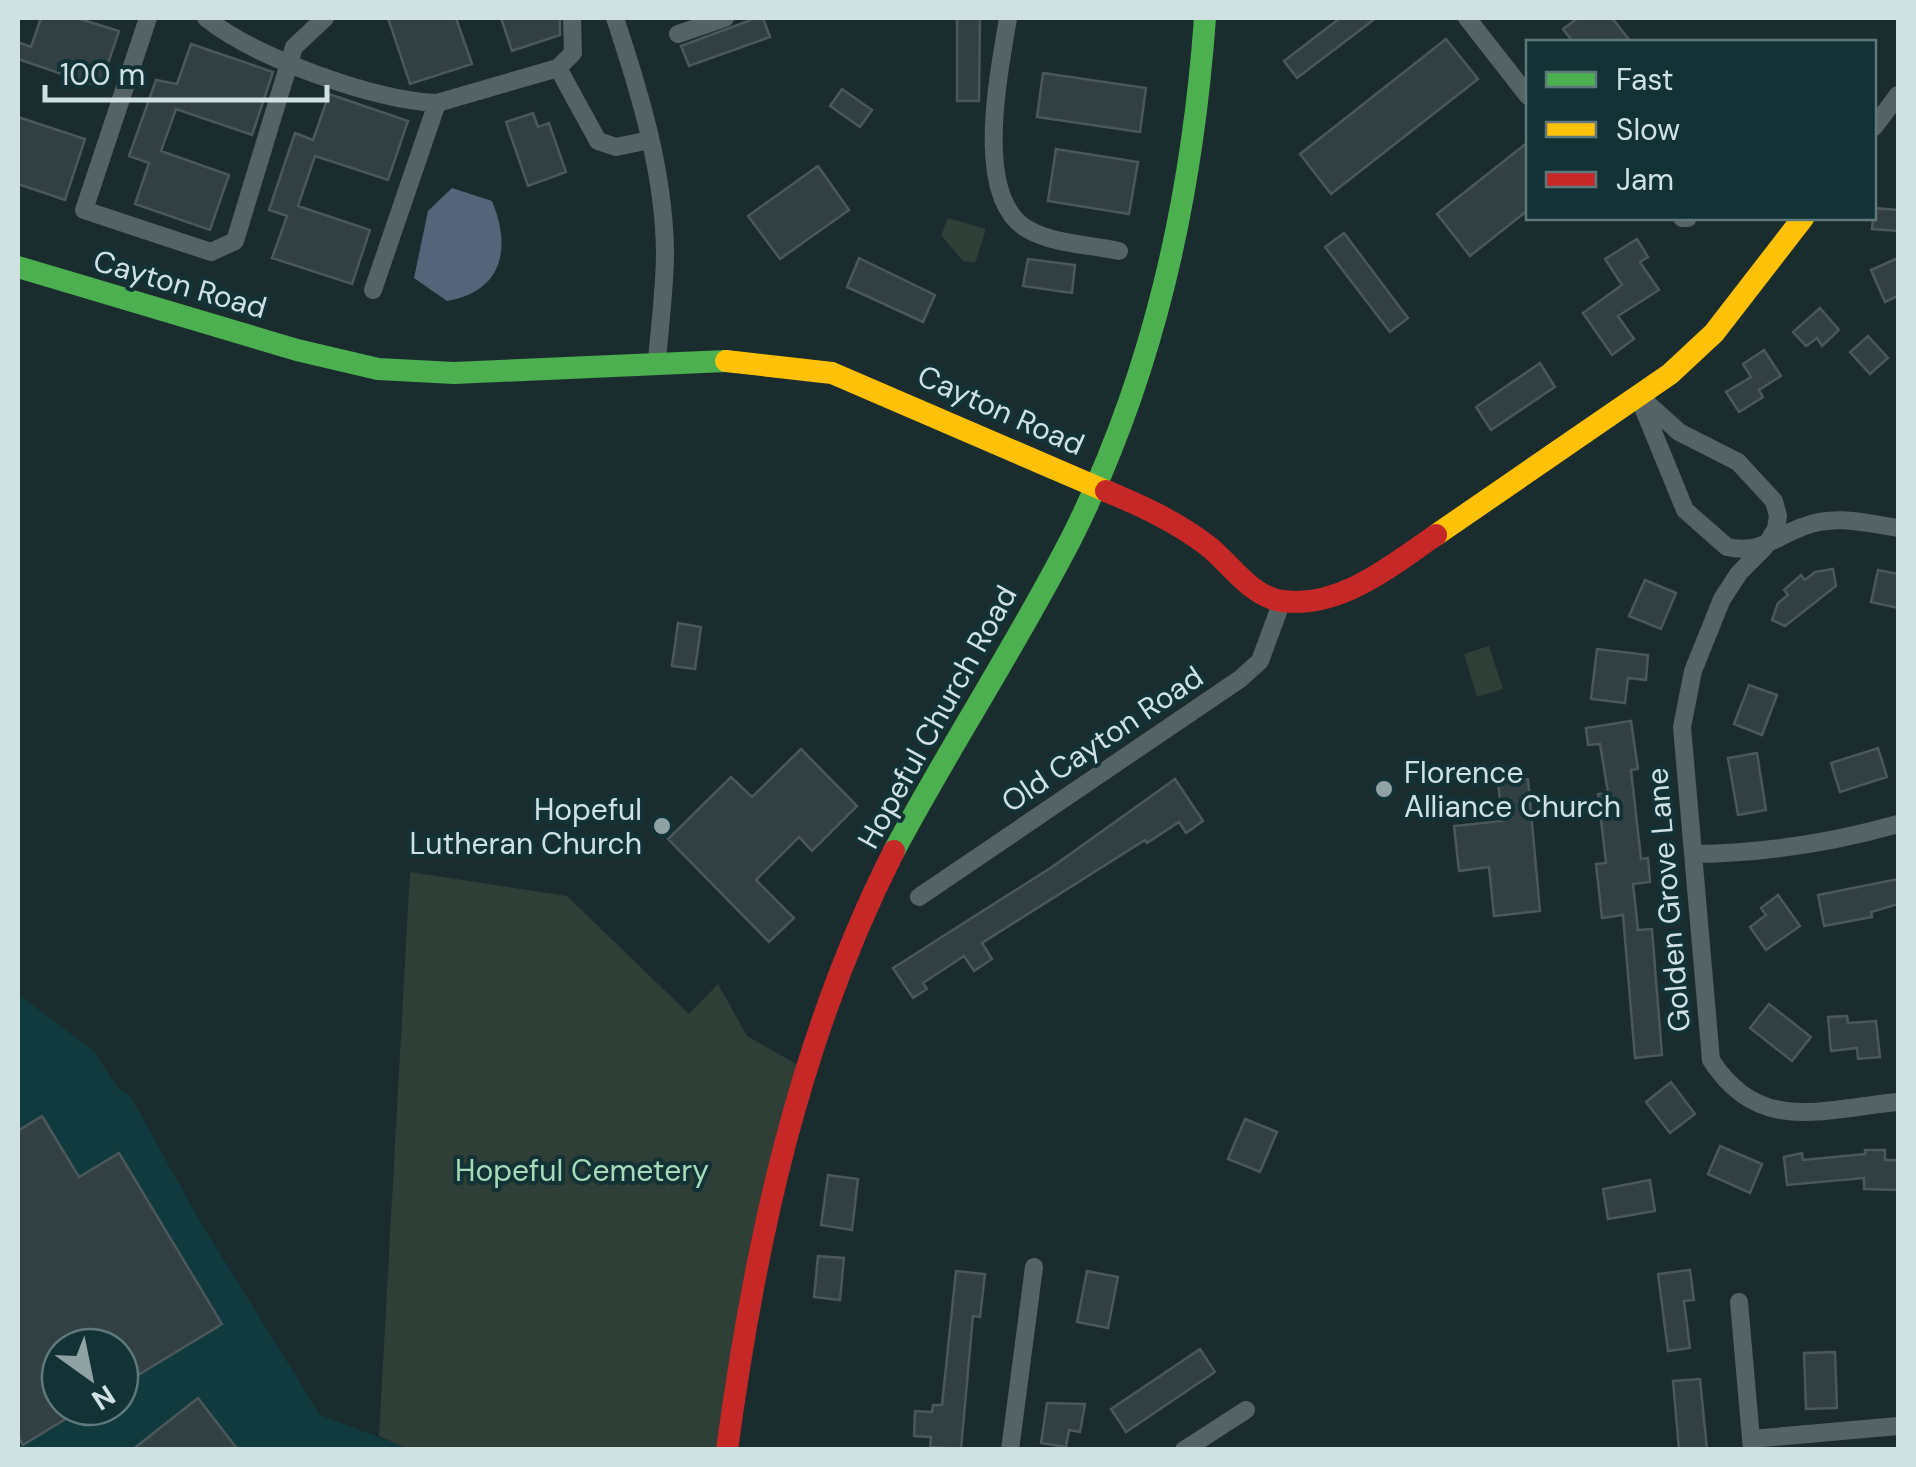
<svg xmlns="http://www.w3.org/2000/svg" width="1916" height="1467" font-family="'DM Sans',sans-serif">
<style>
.built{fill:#103a3e;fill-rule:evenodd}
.green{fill:#2f3e36}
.water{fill:#54657a}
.building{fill:#334043;stroke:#4a575b;stroke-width:2.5}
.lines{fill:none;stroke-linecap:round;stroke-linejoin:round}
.street{stroke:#566365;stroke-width:18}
.fast{stroke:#4caf50;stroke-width:22}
.slow{stroke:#ffc107;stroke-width:22}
.jam{stroke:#c62828;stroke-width:22}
.poi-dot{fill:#90a2a4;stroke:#123236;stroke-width:4}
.labels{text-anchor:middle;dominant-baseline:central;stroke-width:8;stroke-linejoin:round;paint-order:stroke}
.street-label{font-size:30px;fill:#d0e1e4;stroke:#123236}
.poi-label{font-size:30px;fill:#d0e1e4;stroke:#123236;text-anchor:start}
.park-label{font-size:30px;fill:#a6dab9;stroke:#123236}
</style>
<rect width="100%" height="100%" fill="#1a2c2e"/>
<path class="built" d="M18,994L94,1051L117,1087L131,1097L198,1218L320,1415L410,1449H18ZM60,1347H120V1407H60Z"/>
<path class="green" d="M948,218L986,229L975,263L963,261L941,235Z
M1489,646L1503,689L1477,697L1464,654Z
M410,872L567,896L689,1014L718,984L747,1036L803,1068L727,1449L410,1450L379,1436Z"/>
<path class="water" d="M452,188L492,201C512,250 502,291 447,301L414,278L428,211Z"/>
<path class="building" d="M41,18H77L119,31L100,87L18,59V42L31,47Z
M388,18H456L472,64L410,84Z
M501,18H560V35L512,51Z
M756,18H763L770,37L689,66L681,46Z
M957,18H980L979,101H957Z
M1340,18H1376L1297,78L1284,61Z
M1578,18H1612L1631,42H1573L1563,29Z
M1446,39L1478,79L1331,194L1300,154Z
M191,44L273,72L252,135L176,109L161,151L229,175L210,230L135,204L149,163L129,156L156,80L177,84Z
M1043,73L1146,88L1140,132L1037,117Z
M842,89L872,110L860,127L830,106Z
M329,94L408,121L388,180L315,156L298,206L370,230L352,284L272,258L287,216L269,210L295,133L313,140Z
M533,113L538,127L549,123L566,172L528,186L506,122Z
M18,117L85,139L65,200L18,184Z
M1528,142V210L1470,256L1437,214Z
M1056,149L1138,162L1129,214L1048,201Z
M818,166L849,210L780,259L748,216Z
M1874,208L1898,210V231L1872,229Z
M1344,233L1408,318L1390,332L1325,247Z
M1637,239L1648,257L1640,262L1659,290L1618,316L1634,339L1612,355L1583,313L1622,285L1605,259Z
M859,258L935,295L923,322L847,287Z
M1898,258V296L1885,302L1871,270Z
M1028,259L1075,265L1072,293L1023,286Z
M1820,308L1839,330L1822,346L1817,338L1806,346L1793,332Z
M1868,336L1888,358L1870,374L1850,352Z
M1764,350L1781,376L1759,390L1763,397L1739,412L1726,392L1751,377L1743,364Z
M1540,363L1555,387L1491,430L1476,407Z
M1833,569L1836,586L1785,626L1772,620L1778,603L1788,595L1784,590L1801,575L1805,580L1815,572Z
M1878,570L1898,574V608L1871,602Z
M1645,580L1676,593L1661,629L1629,616Z
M678,623L701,627L695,669L672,666Z
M1597,649L1648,655L1646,680L1628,678L1625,703L1591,699Z
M1749,685L1777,695L1762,735L1734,724Z
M1631,721L1638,769L1631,770L1641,859L1648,858L1650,882L1633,884L1638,930L1652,929L1662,1055L1635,1058L1623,915L1602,918L1596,864L1606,863L1598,794L1608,793L1600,744L1588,745L1586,728Z
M1878,748L1887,777L1840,792L1831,763Z
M801,749L857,806L812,851L799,837L756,880L794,918L769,942L668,839L731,777L752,797Z
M1757,753L1766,810L1738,815L1728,758Z
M1175,779L1203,821L1186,833L1179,822L1147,843L1145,840L982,943L992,959L974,971L964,956L923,983L927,989L913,998L893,968L1052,867Z
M1528,779L1540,911L1494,916L1489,867L1459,871L1454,826L1502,821L1498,782Z
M1898,879V904L1871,912L1872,917L1824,926L1818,895Z
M1778,895L1800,926L1766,950L1750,927L1766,915L1761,908Z
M1769,1004L1811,1037L1792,1061L1750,1028Z
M1847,1016L1848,1023L1876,1021L1880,1057L1858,1059L1857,1048L1831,1051L1828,1017Z
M1671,1082L1695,1114L1670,1133L1646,1102Z
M42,1116L79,1177L119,1153L222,1324L120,1386V1347H60V1407H85L23,1445L18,1436V1131Z
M1245,1119L1277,1132L1260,1172L1228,1159Z
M1720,1146L1762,1164L1750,1193L1708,1174Z
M1865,1150H1885V1160H1898V1190L1864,1189V1178L1787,1185L1784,1157L1802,1153L1803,1160L1865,1154Z
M828,1175L858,1179L852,1230L821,1225Z
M1650,1180L1655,1211L1608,1219L1603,1189Z
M818,1256L844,1258L840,1300L814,1297Z
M1690,1270L1694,1300L1684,1301L1690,1348L1668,1351L1658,1274Z
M956,1271L985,1274L980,1317L973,1316L961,1449L930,1447L931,1437L914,1436L915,1411L932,1412L933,1405H942Z
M1087,1271L1118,1277L1108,1328L1077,1322Z
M1200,1349L1215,1372L1126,1432L1111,1409Z
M1835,1352L1837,1408L1806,1409L1804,1353Z
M1700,1379L1707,1450H1679L1673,1381Z
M198,1398L238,1450H132Z
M1047,1403L1085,1404L1080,1432L1069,1430L1066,1447L1041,1443Z"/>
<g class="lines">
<path class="street" d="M148,18L84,210L211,252L235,241L294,47L325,18
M206,18C256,58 373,100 437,103
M615,18C640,93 664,172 665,252C665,287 660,324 657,360
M1008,18C1000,70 971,199 1029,230C1054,244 1092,245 1119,251
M1467,18L1528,96
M678,34L725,18
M558,68L598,141L616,147L650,140
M1874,127L1898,95
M1682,218H1688
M373,290L437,103L558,68L573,53L572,18
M1639,396L1679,432L1738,462L1774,501L1778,516L1776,529L1764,548L1739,573L1722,599L1693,671L1682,727L1711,1060C1759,1135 1822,1109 1898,1102
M1640,400L1685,510L1727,547C1761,554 1773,538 1802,527C1834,514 1866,523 1898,528
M1695,854C1766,853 1831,843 1898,824
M919,897L1240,679L1260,661L1282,601
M1739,1302L1752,1450
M1751,1439L1898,1426
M1010,1450L1034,1267
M1184,1450L1246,1410"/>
<path class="fast" d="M18,267L297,350L378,369L454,373L726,361
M894,851C951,744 1018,643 1073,535C1154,372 1192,198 1205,18"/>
<path class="slow" d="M726,361L832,373L1106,491
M1436,535L1670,374L1714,333L1803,218"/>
<path class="jam" d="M1106,491C1142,506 1177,522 1208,546C1231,564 1251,597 1282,601C1340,609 1392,565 1436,535
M727,1450C755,1243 799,1038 894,851"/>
</g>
<g class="poi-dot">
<circle cx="1384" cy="789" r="10"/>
<circle cx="662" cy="826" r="10"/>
</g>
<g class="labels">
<g class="street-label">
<text transform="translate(180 284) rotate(16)">Cayton Road</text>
<text transform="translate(1001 410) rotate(24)">Cayton Road</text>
<text transform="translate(937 717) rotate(-61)">Hopeful Church Road</text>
<text transform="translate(1102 739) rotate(-34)">Old Cayton Road</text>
<text transform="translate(1668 900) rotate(-95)">Golden Grove Lane</text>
</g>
<g class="poi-label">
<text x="1404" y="772">Florence<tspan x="1404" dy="34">Alliance Church</tspan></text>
<text x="642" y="809" text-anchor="end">Hopeful<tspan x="642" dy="34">Lutheran Church</tspan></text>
</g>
<g class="park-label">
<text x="582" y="1170">Hopeful Cemetery</text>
</g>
</g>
<rect width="1916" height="1467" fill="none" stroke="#d0e1e4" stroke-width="40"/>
<rect x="1526" y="40" width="350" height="180" fill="#123236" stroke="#5e787c" stroke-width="2.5"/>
<rect x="1546" y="72" width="50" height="15" fill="#4caf50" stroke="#5e787c" stroke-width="2.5"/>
<text x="1616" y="90" font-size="30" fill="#d0e1e4">Fast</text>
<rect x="1546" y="122" width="50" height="15" fill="#ffc107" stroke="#5e787c" stroke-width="2.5"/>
<text x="1616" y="140" font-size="30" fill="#d0e1e4">Slow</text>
<rect x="1546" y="172" width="50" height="15" fill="#c62828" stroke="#5e787c" stroke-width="2.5"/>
<text x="1616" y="190" font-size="30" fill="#d0e1e4">Jam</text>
<g transform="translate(90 1377) rotate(147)"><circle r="48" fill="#123236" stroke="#5e787c" stroke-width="2.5"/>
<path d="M0-8L18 38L0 25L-18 38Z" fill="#90a2a4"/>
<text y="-15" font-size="28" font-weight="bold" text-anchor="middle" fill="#d0e1e4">N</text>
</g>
<path d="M45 85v15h282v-15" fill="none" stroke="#d0e1e4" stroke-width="5"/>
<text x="60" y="85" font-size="30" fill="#d0e1e4" stroke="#123236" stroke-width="8" paint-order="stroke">100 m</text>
</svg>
